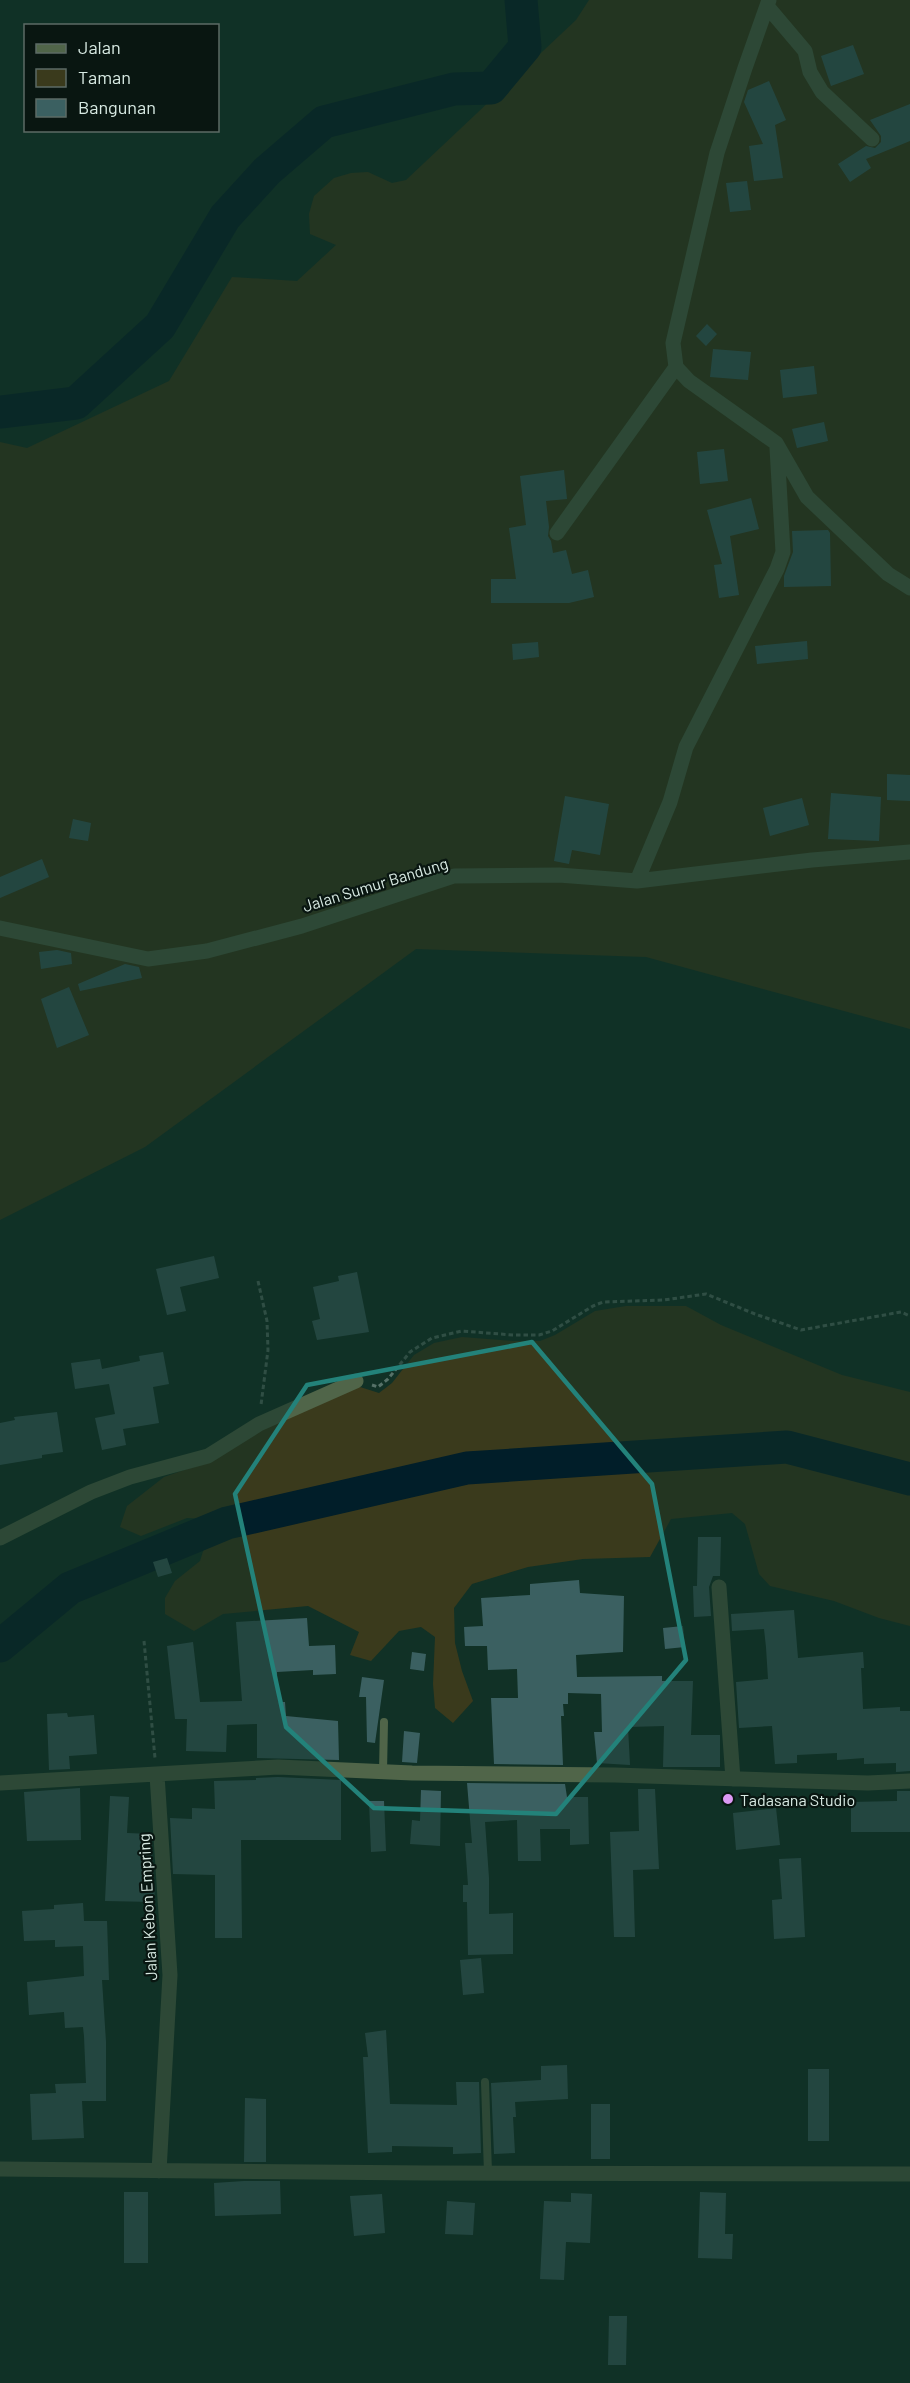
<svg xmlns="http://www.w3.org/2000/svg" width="910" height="2383" font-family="Barlow,sans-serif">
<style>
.green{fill:#3a3a1c}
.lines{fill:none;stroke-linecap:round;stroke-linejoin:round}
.river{stroke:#011e29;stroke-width:33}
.building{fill:#3b6061}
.path{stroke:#567168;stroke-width:3;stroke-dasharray:4.5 3;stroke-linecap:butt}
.service{stroke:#506549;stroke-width:8}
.minor{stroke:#506549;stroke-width:15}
.marked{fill:none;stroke:#23827a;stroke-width:4.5;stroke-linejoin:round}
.poi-dot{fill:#dc99f4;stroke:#091611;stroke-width:2}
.labels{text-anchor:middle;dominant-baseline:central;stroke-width:4.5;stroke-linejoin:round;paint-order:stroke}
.street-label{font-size:16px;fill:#d8eae3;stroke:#091611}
.poi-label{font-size:16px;fill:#d8eae3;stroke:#091611;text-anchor:start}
</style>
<rect width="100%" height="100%" fill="#113126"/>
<path class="green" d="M589,0H910V1029L646,957L416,949L145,1147L0,1220V442L27,448L169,381L232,277L297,281L336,245L310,234L309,214L314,196L334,178L351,173L368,172L392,183L406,180L576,20Z
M626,1306H686L721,1325L842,1375L910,1392V1626L879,1618L834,1601L770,1586L759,1574L745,1524L732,1513L671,1519L650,1557L583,1559L528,1567L472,1584L454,1608L455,1643L462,1671L473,1701L453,1723L435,1708L433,1684L435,1637L421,1627L399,1631L371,1661L350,1655L359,1632L308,1606L223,1614L194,1631L165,1614V1598L175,1581L200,1561L206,1542V1519L187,1518L141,1536L120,1527L127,1506L164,1477L210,1461L262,1429L357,1386L379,1393L392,1383L414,1355L434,1343L462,1337L513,1341H540L555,1335L595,1311Z"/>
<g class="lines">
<path class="river" d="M0,412L76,403L160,326L225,217L267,171L324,122L454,89L491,88L525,47L521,0
M0,1646L70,1588L227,1523L467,1468L787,1447L910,1479"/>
</g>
<path class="building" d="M853,45L864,74L831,86L821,56Z
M769,81L786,120L775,125L783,178L754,181L749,146L763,144L744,102L748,90Z
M910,104V141L866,159L871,168L850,182L838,164L866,146L875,148L881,142V136L870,120Z
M747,181L751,210L730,212L726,183Z
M707,324L717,334L706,346L696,336Z
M713,349L751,352L748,380L710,377Z
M814,366L817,394L783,398L780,370Z
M824,422L828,441L797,448L792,429Z
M724,449L728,481L700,484L697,452Z
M564,470L567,499L546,501L549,527L548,536L551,541L553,553L566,550L572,574L588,570L594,597L569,603H491V579H516L509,528L526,525L520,476Z
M751,498L759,529L730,536L739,595L719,598L714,565L722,564L707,510Z
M828,530L830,533L831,586L784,587V576L793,552L792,531Z
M807,641L808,659L757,664L755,646Z
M538,642L539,657L513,660L512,644Z
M887,774L910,775V801L887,800Z
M831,793L881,797L879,841L828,839Z
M565,796L609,804L600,855L572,850L569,864L554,861Z
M802,798L809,825L770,836L763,808Z
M73,819L91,823L88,841L69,838Z
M42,859L49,877L0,898V877Z
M57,950L71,953L72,964L41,969L39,952Z
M125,964L139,967L142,978L80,991L78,984Z
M69,987L89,1035L57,1048L41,999Z
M214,1256L219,1278L180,1287L186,1311L167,1315L156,1269Z
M357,1272L369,1332L317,1340L312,1321L320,1319L313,1287L339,1281L338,1276Z
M163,1352L169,1384L153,1387L159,1423L123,1429L126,1445L102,1450L95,1418L115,1414L109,1384L75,1389L71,1363L100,1359L102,1369L140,1361L139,1356Z
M57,1412L63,1452L42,1455V1458L0,1465V1423L15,1420L14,1417Z
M698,1537H721L720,1576H713L709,1587L711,1616L694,1617L693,1586H697Z
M167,1558L172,1573L158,1577L153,1562Z
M579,1580L580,1593L624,1596L623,1652L576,1655L577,1677L662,1676V1681H693L691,1735H720V1767H663L664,1726L628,1727L630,1765L597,1763L594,1732H602L601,1694L568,1693V1704H563L564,1716H561L563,1765L494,1764L491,1698H518L517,1669L488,1670L487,1646H465L464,1627L483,1626L481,1598L530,1595V1584Z
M794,1610L798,1658L863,1652L864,1668H861L863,1709L900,1707V1711H910V1771L896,1772V1763L864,1764V1758L837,1760V1753L797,1755V1763L775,1764L772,1726L739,1728L736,1682L768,1679L766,1647L764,1629L732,1631L731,1614Z
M307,1618L309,1646L335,1645L336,1674L313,1675V1670L277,1672L278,1702H285L286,1716L338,1721L339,1760L257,1758V1724L227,1725L226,1752L186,1751L187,1719H175L167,1646L193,1642L200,1702L242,1701L236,1622Z
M683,1626L685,1647L665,1649L663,1628Z
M412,1652L426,1654L424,1671L410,1669Z
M362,1677L384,1680L375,1743L367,1742L366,1697H359Z
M67,1713L68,1717L94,1715L97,1754L69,1756L70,1769L49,1770L47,1714Z
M404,1731L420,1733L417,1763L402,1762Z
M278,1777L341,1780V1840H241L242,1938H215V1875L173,1874L170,1818L192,1819V1808L215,1809L214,1781L256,1780V1778Z
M467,1783L565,1784L567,1797H588L589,1844L570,1845V1829H540L541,1861H518L517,1820L485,1822L489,1878V1914L513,1913V1954L468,1955L467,1902H463V1885H468L465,1843H472Z
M80,1788L81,1840L27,1841L24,1792Z
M638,1789H655L659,1869L633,1870L635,1937H614L610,1832L639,1831Z
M421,1790L441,1791L440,1846L410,1844L412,1820L420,1821Z
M897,1791H910V1832H851V1802L897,1801Z
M110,1796L129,1797L127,1833L151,1834L155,1902L105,1901Z
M369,1801H384L386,1851L371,1852Z
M776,1808L780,1845L736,1850L733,1813Z
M801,1858L805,1937L774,1939L772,1900L782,1899L779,1859Z
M83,1903L84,1921H107L109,1980H102L106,2042V2101H82L84,2138L32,2140L30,2094L56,2093L55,2084L86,2083L84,2036L83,2027L65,2028L64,2012L29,2015L27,1982L84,1976L83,1946L55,1947V1940L24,1941L22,1911L54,1909V1905Z
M481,1958L484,1993L463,1995L460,1960Z
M386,2030L390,2104L457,2105L456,2082H479L481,2153L453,2154V2147L392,2146V2152L368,2153L363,2057H368L365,2033Z
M567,2065L568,2099L515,2102L516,2117H513L515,2153L494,2154L491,2083L541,2080V2066Z
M808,2069H829V2141H808Z
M245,2098L266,2099V2162H244Z
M591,2104H610V2159H591Z
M244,2181H280L281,2214L215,2216L214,2183Z
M124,2192H148V2263H124Z
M700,2192L726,2193L725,2234H733L732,2259L698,2258Z
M571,2193L592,2194L590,2243L566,2242L564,2280L540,2279L544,2201L571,2202Z
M382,2194L385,2233L354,2236L350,2196Z
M447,2201L475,2203L473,2235L445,2234Z
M609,2316H627L626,2365H608Z"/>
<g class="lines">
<path class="path" d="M258,1281L267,1321L268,1350L261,1405
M372,1385L378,1387L388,1379L410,1352L432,1338L462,1331L513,1335H539L552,1331L593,1306L603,1302L664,1300L706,1294L755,1314L801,1330L901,1312L910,1316
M144,1641L155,1758"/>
<path class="service" d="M383,1772L384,1722
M485,2082L488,2173"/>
<path class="minor" d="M769,0L745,68L717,153L673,343L676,367L689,381L776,443L807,497L888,574L910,588
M767,6L805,51L810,72L822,92L872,139
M557,533L676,367
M637,881L670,802L686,747L777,569L783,552L777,448
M0,928L148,959L207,951L302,926L454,876L559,875L637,881L812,860L910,852
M0,1538L91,1492L130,1477L208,1456L259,1424L356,1381
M719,1587L733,1779
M157,1775L170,1975L159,2171
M0,1783L278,1767L412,1773L615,1775L868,1783L910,1781
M0,2169L426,2173L910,2174"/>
</g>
<path d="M0 0H910V2383H0ZM532,1342L652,1484L686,1660L556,1814L374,1808L286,1727L235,1494L307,1385Z" fill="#113126" fill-opacity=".55" fill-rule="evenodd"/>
<path class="marked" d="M532,1342L652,1484L686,1660L556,1814L374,1808L286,1727L235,1494L307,1385Z"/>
<circle class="poi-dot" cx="728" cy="1799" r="6"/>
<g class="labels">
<g class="street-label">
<text transform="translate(375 884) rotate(-17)">Jalan Sumur Bandung</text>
<text transform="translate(147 1907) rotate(-93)">Jalan Kebon Empring</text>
</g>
<g class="poi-label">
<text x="740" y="1799">Tadasana Studio</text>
</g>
</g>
<rect x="24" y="24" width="195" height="108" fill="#091611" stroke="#5c6b65" stroke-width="1.5"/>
<rect x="36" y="44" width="30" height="9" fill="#506549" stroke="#5c6b65" stroke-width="1.5"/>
<text x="78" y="54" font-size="18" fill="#d8eae3">Jalan</text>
<rect x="36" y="69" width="30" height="18" fill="#3a3a1c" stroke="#5c6b65" stroke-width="1.5"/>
<text x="78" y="84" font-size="18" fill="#d8eae3">Taman</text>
<rect x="36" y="99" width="30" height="18" fill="#3b6061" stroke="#5c6b65" stroke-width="1.5"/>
<text x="78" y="114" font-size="18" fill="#d8eae3">Bangunan</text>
</svg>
